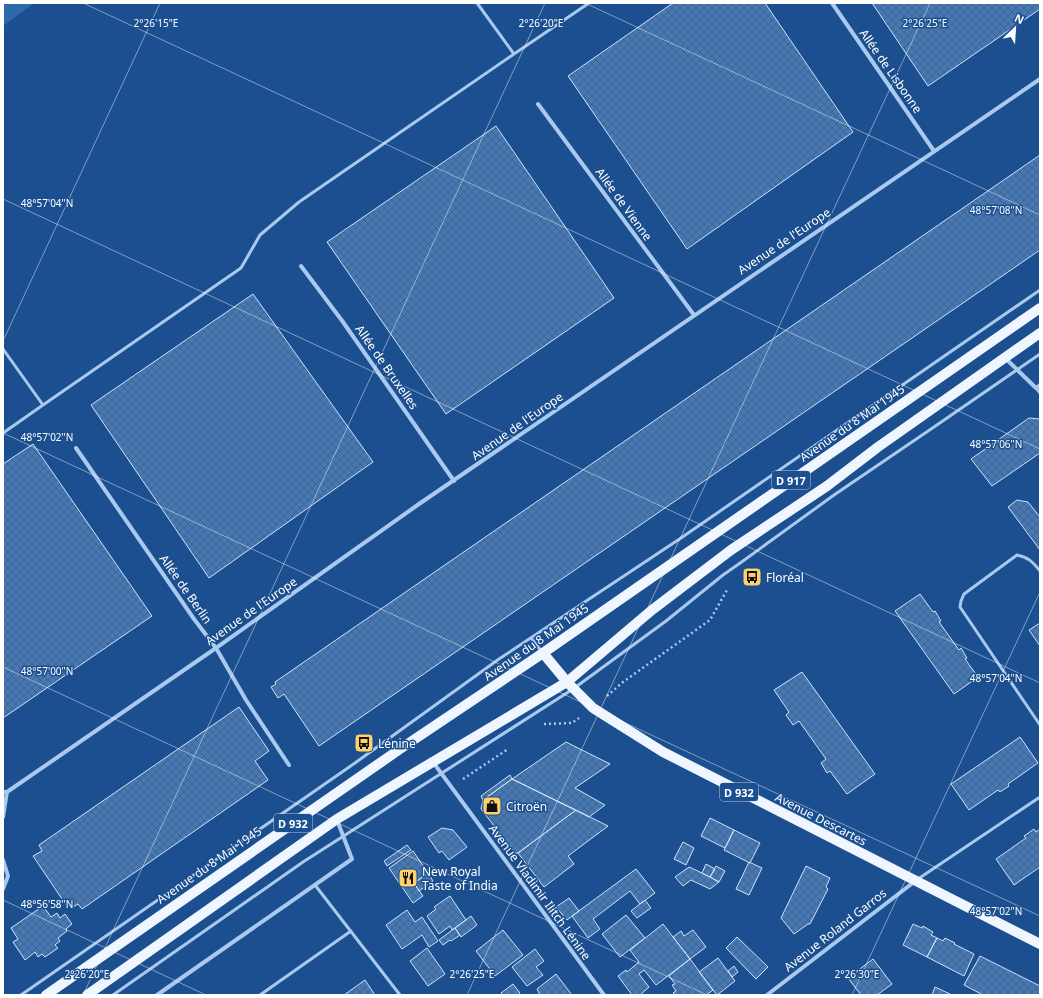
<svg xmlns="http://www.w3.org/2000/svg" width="1043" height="998" font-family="'Noto Sans',sans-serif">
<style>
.grass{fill:#2e69ad}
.building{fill:url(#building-cross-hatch);stroke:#cfe3fa}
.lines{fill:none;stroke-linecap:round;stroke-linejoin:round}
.path{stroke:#a9c9ee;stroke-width:2.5;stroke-dasharray:2 3;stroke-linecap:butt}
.service{stroke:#a9c9ee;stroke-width:3}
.minor{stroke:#a9c9ee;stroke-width:4}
.primary{stroke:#f0f6ff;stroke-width:10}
.ticks{fill:none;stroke:#fff;stroke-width:1;stroke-opacity:0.45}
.labels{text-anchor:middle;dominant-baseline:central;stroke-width:3;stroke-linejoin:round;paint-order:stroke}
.shield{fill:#1b4f8f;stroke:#bbcadd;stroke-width:1}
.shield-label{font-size:11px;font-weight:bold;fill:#fff}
.street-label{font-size:12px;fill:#fff;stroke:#1b4f8f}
.poi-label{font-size:12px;fill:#fff;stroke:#1b4f8f;text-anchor:start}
.ticks-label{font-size:10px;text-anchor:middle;fill:#fff;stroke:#1b4f8f;stroke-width:3;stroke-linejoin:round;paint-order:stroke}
</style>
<defs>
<pattern id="building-cross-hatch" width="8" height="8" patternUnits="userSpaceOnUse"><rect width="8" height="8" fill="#4478b7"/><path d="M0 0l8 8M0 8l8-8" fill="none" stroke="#486282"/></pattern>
</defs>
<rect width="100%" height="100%" fill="#1b4f8f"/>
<path class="grass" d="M3,3H34L3,26Z"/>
<path class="building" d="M673,3H765L853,132L687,249L568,76Z
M872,3H1040V9L928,86Z
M496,126L614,298L446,414L327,242Z
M1040,155V250L319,746L284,694L278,698L271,687L276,684L275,682Z
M253,294L373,462L209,578L91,405Z
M1029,418L1040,419V453L992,486L971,459Z
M33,444L152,616L3,718V464Z
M1017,500L1028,502L1040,517V550L1008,507Z
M920,594L933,612L935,611L941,621L939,622L959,650L961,648L967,658L965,659L978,677L954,694L895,611Z
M1040,623V646L1029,630Z
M802,672L875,774L847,794L830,771L827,773L821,763L826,759L799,721L793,725L786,715L789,712L774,690Z
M239,707L269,751L255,761L268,780L82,909L78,904L73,907L66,905L33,856L42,851L39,845Z
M1020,737L1038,763L1008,784L1009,786L1000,792L998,790L969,810L951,784Z
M566,742L610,764L575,788L605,805L589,817L512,779Z
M510,775L512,779L483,800L481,796Z
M512,779L576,810L518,853H515L481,809L483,800Z
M576,810L608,826L568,856L574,864L544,887L518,853Z
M710,818L734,830L725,848L701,836Z
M442,828L453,830L467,847L449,860L442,851L439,853L428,837Z
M1034,829L1036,832L1040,829V867L1014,885L996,859L1026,838L1024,836Z
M734,830L760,843L750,863L724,850Z
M683,842L694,848L686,865L674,859Z
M407,845L411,850L387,866L384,861Z
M413,851L428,873L414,883L423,896L413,903L389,868Z
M749,862L762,868L749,895L736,889Z
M706,864L715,869L710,877L702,873Z
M716,866L725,871L719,882L710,877Z
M806,866L830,878L826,887L828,889L810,924H808L794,934L781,918Z
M689,867L702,873L719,882L710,889L691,880L683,886L675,877Z
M636,869L655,893L640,904L630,891L593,919L600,929L588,938L572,916Z
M428,873L433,881L419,891L414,883Z
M450,896L466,920L452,930L450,926L439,934L427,916L436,909L434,907Z
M569,898L579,911L567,920L556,907Z
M645,900L651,908L637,918L631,911Z
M43,906L51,917L57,913L60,918L65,914L72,924L66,929L67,931L58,938L60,941L55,945L58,948L45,957L42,954L38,957L35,952L25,960L13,942L18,939L11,928Z
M407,910L415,922L422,917L438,941L429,947L422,935L402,949L386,925Z
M626,915L645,938L620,957L602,934Z
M471,916L477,925L461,937L455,928Z
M663,924L690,959L656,985L644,970L639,974L649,987L640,995H632L618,976L626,970L627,972L639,962L630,950Z
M913,924L922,928L923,926L933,932L931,935L937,938L927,957L903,945Z
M455,928L460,935L451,941L450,940L443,945L439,940Z
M503,930L523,955L495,976L476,951Z
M693,930L706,947L690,959L673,937L681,931L684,936Z
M737,937L768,967L756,979L726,948Z
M937,938L943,941L945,938L955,943L954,944L974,954L964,976L927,957Z
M427,948L445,974L428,986L410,961Z
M535,949L544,961L536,967L543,975L527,986L512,967Z
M980,956L1040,986V995H983L964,985Z
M718,958L735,981L717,995L699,972Z
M690,959L713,990L706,995H675L673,993L676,991L672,985L675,984L669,976Z
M873,959L892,984L877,995H861L848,978Z
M734,966L738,972L732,977L728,971Z
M556,974L572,995H540L537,989Z
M365,980L375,995H344Z
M513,984L520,993L518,995H502L501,993Z
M935,987L952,995H932Z"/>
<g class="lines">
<path class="path" d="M607,696L623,682L710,620L727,590
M544,724L572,723L579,718
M463,779L508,749"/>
<path class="service" d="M477,3L514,54L589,3
M3,349L43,405L3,433
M1036,388L1040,393
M43,405L241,268L260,235L299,202L514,54
M1040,571C1033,562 1028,557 1017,555L964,594L961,601L960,607L1040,725
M531,638L542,652
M918,879L1040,797
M315,885L400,995
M21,995L355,763L499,659L681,538L1040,290
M113,995L303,862L573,689L666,621L723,575L743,561L834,495L934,427L1040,354
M260,995L351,931"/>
<path class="minor" d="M832,3L934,151
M538,104L694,315
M301,266L343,322L454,481
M1005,358L1036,388L1040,385
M76,448L194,619L216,648L246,700L289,765
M433,762L604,995
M3,792H7L216,648L419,504L1040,79
M3,817L7,792
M3,860L8,876L3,889
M157,995L352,859L337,820
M767,995L914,882"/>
<path class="primary" d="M543,653L567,682L593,708L663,752L1040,944
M46,995L400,749L543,653L1040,308
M87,995L337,819L567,682L652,610L731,550L827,486L878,447L1040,333"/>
</g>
<path class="ticks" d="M83,3L1040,449M585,3L1040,215M3,199L1040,683M3,341L160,3M3,433L1040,916M3,667L707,995M3,900L206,995M83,995L545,3M467,995L930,3M852,995L1040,592"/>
<defs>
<symbol id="bus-square" viewBox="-11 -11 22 22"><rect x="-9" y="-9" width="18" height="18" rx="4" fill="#ffd166" stroke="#1b4f8f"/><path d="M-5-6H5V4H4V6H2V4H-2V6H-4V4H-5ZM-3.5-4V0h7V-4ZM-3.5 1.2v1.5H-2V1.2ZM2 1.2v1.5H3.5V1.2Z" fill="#111"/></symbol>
<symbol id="shop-square" viewBox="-11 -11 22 22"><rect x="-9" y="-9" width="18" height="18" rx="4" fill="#ffd166" stroke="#1b4f8f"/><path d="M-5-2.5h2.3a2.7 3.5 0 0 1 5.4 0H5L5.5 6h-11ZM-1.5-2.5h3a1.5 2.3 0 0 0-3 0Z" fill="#111"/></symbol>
<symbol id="restaurant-square" viewBox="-11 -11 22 22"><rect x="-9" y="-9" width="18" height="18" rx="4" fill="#ffd166" stroke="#1b4f8f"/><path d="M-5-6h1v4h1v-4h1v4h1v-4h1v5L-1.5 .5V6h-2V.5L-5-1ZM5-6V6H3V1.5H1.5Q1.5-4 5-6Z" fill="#111"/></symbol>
</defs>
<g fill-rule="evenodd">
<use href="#bus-square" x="741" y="566" width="22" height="22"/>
<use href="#bus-square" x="353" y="732" width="22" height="22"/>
<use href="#shop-square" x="481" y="795" width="22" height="22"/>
<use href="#restaurant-square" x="397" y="867" width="22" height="22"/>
</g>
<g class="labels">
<g class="shield">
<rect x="772" y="471" width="38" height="18" rx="3"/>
<rect x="720" y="783" width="38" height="18" rx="3"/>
<rect x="274" y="814" width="38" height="18" rx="3"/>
</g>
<g class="shield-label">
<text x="791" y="480">D 917</text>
<text x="739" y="792">D 932</text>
<text x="293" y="823">D 932</text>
</g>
<g class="street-label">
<text transform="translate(891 71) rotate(55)">Allée de Lisbonne</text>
<text transform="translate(624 204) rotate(54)">Allée de Vienne</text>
<text transform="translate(784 241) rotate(-34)">Avenue de l'Europe</text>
<text transform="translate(387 367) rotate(55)">Allée de Bruxelles</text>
<text transform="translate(852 423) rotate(-35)">Avenue du 8 Mai 1945</text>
<text transform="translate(517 426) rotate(-35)">Avenue de l'Europe</text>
<text transform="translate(186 589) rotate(55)">Allée de Berlin</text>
<text transform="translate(251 611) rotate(-35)">Avenue de l'Europe</text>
<text transform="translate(536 642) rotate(-35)">Avenue du 8 Mai 1945</text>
<text transform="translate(821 819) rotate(27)">Avenue Descartes</text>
<text transform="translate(209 865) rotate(-35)">Avenue du 8 Mai 1945</text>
<text transform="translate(540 892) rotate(54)">Avenue Vladimir Ilitch Lénine</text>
<text transform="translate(835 930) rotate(-38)">Avenue Roland Garros</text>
</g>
<g class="poi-label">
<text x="766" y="577">Floréal</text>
<text x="378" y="743">Lénine</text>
<text x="506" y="806">Citroën</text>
<text x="422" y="871">New Royal<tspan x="422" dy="14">Taste of India</tspan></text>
</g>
</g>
<g class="ticks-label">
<text x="156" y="27">2°26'15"E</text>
<text x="541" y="27">2°26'20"E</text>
<text x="925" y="27">2°26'25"E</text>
<text x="47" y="207">48°57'04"N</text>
<text x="996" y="214">48°57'08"N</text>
<text x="47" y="441">48°57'02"N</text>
<text x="996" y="448">48°57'06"N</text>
<text x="47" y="675">48°57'00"N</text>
<text x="996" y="682">48°57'04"N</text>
<text x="47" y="908">48°56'58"N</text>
<text x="996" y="915">48°57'02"N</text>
<text x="87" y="978">2°26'20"E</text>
<text x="472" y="978">2°26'25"E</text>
<text x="857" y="978">2°26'30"E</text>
</g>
<rect width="1043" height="998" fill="none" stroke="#ffffff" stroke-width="8"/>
<g transform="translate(1015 28) rotate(25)" stroke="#1b4f8f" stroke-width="3" paint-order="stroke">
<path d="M0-3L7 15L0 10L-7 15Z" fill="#ffffff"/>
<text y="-6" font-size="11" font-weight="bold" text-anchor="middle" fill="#ffffff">N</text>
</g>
</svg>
